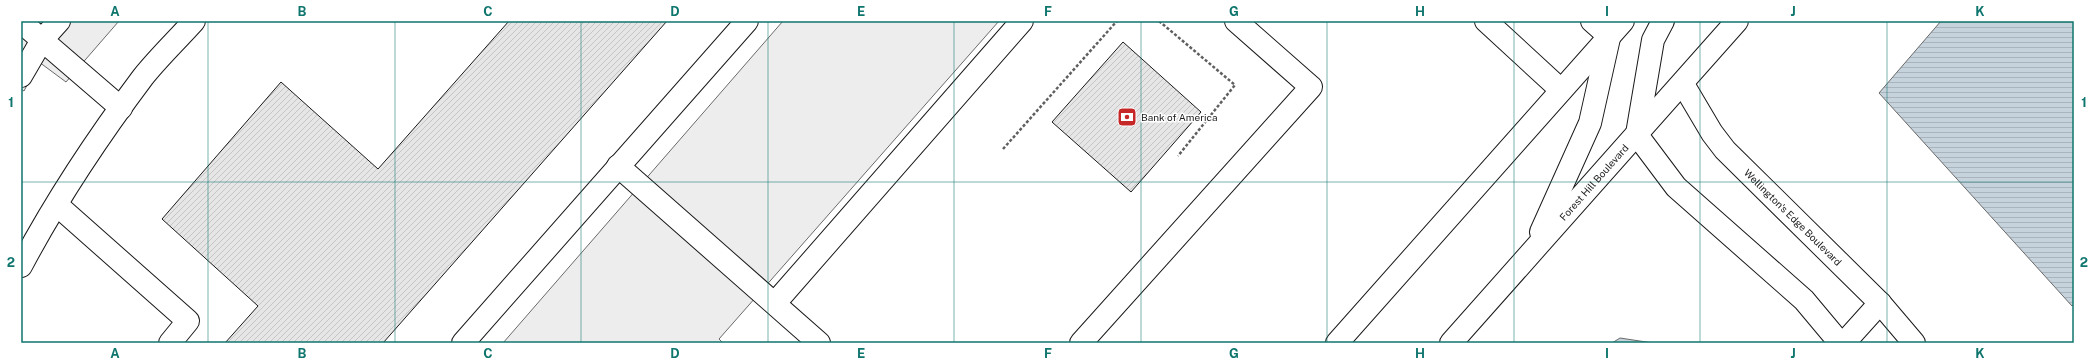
<svg xmlns="http://www.w3.org/2000/svg" width="2095" height="364" font-family="'Public Sans',sans-serif">
<style>
.parking{fill:#ededed;stroke:#6a6a6a}
.water{fill:url(#water-rules);stroke:#6a6a6a}
.building{fill:url(#building-hatch);stroke:#1a1a1a}
.lines{fill:none;stroke-linecap:round;stroke-linejoin:round}
.minor-casing{stroke:#1a1a1a;stroke-width:24}
.major-casing{stroke:#1a1a1a;stroke-width:24}
.path{stroke:#5f5f5f;stroke-width:2.5;stroke-dasharray:3 2;stroke-linecap:butt}
.minor{stroke:#fff;stroke-width:22}
.major{stroke:#fff;stroke-width:22}
.grid{fill:none;stroke:#0f766e;stroke-width:1;stroke-opacity:0.55}
.labels{text-anchor:middle;dominant-baseline:central;stroke-width:3;stroke-linejoin:round;paint-order:stroke}
.poi-label{font-size:10px;fill:#1a1a1a;stroke:#fff;text-anchor:start}
.street-label{font-size:10px;fill:#1a1a1a;stroke:#fff}
.neatline{fill:none;stroke:#0f766e;stroke-width:1.5}
.grid-label{font-size:13px;text-anchor:middle;font-weight:bold;fill:#0f766e}
</style>
<defs>
<pattern id="water-rules" width="6" height="5" patternUnits="userSpaceOnUse"><rect width="6" height="5" fill="#c6d2dc"/><path d="M0 2.5h6" fill="none" stroke="#aab4bc"/></pattern>
<pattern id="building-hatch" width="6" height="6" patternUnits="userSpaceOnUse"><rect width="6" height="6" fill="#e6e6e6"/><path d="M-1 1l2-2M0 6l6-6M5 7l2-2" fill="none" stroke="#c5c5c5"/></pattern>
</defs>
<rect width="100%" height="100%" fill="#fff"/>
<path class="parking" d="M21,21H119L66,82L39,62L24,91L21,89Z
M783,21H999L719,339L723,343H503Z"/>
<path class="water" d="M1941,21H2074V304L2072,306L1879,93Z
M1620,338L1653,343H1612Z"/>
<path class="building" d="M509,21H667L383,343H225L258,306L162,219L281,82L378,169Z
M1123,42L1201,112L1131,192L1052,122Z"/>
<g class="lines">
<defs>
<g id="minor">
<path d="M1486,21L1561,90"/>
<path d="M1592,21L1609,36"/>
<path d="M21,22L42,40L59,21"/>
<path d="M21,76L42,40L121,108"/>
<path id="s1" d="M1683,84L1712,133L1725,150L1880,303L1914,343"/>
<path d="M1637,135L1676,187L1804,300L1840,343"/>
<path d="M618,166L819,343"/>
<path d="M57,205L188,321L170,343"/>
<path d="M21,266C56,200 98,137 143,77C159,57 177,40 194,21"/>
<path d="M775,303L1022,21"/>
<path d="M463,343L747,21"/>
<path d="M1081,343L1311,87L1236,21"/>
<path d="M1844,343L1880,303"/>
</g>
<g id="major">
<path d="M1637,134L1653,40L1663,21"/>
<path d="M1541,232L1590,123L1609,38"/>
<path d="M1337,343L1623,21"/>
<path id="s2" d="M1451,343L1737,21"/>
</g>
</defs>
<use href="#minor" class="minor-casing"/>
<use href="#major" class="major-casing"/>
<path class="path" d="M1159,21L1235,85L1178,156
M1003,149L1117,21"/>
<use href="#minor" class="minor"/>
<use href="#major" class="major"/>
</g>
<path class="grid" d="M208,21V343M395,21V343M581,21V343M768,21V343M954,21V343M1141,21V343M1327,21V343M1514,21V343M1700,21V343M1887,21V343M21,182H2074"/>
<defs>
<symbol id="bank-square" viewBox="-11 -11 22 22"><rect x="-9" y="-9" width="18" height="18" rx="4" fill="#c62828" stroke="#fff"/><path d="M-6-4H6V4H-6ZM0-2.3a2.3 2.3 0 1 0 0 4.6a2.3 2.3 0 1 0 0-4.6Z" fill="#fff"/></symbol>
</defs>
<g fill-rule="evenodd">
<use href="#bank-square" x="1116" y="106" width="22" height="22"/>
</g>
<g class="labels">
<g class="poi-label">
<text x="1141" y="117">Bank of America</text>
</g>
<g class="street-label">
<text stroke="none"><textPath href="#s2" startOffset="215">Forest Hill Boulevard</textPath></text>
<text stroke="none"><textPath href="#s1" startOffset="174">Wellington's Edge Boulevard</textPath></text>
</g>
</g>
<rect width="2095" height="364" fill="none" stroke="#ffffff" stroke-width="44"/>
<rect x="22" y="22" width="2051" height="320" class="neatline"/>
<g class="grid-label">
<text x="115" y="16">A</text>
<text x="302" y="16">B</text>
<text x="488" y="16">C</text>
<text x="675" y="16">D</text>
<text x="861" y="16">E</text>
<text x="1048" y="16">F</text>
<text x="1234" y="16">G</text>
<text x="1420" y="16">H</text>
<text x="1607" y="16">I</text>
<text x="1793" y="16">J</text>
<text x="1980" y="16">K</text>
<text x="11" y="107">1</text>
<text x="2084" y="107">1</text>
<text x="11" y="267">2</text>
<text x="2084" y="267">2</text>
<text x="115" y="358">A</text>
<text x="302" y="358">B</text>
<text x="488" y="358">C</text>
<text x="675" y="358">D</text>
<text x="861" y="358">E</text>
<text x="1048" y="358">F</text>
<text x="1234" y="358">G</text>
<text x="1420" y="358">H</text>
<text x="1607" y="358">I</text>
<text x="1793" y="358">J</text>
<text x="1980" y="358">K</text>
</g>
</svg>
